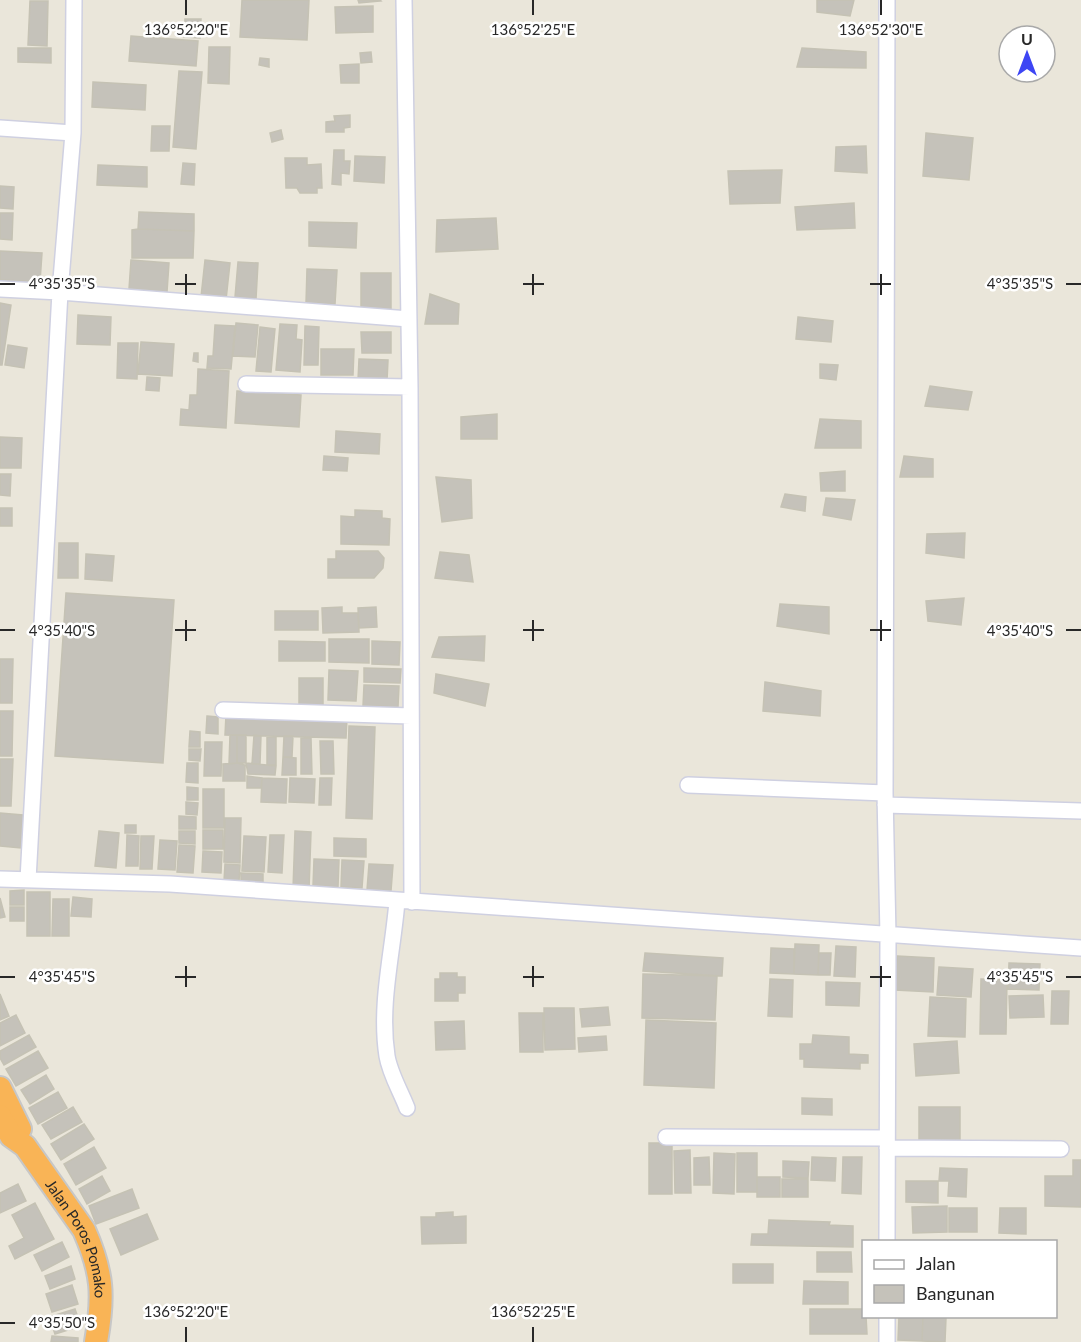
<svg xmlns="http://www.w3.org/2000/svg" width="1081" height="1342" font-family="Lato,sans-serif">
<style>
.building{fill:#c5c2ba;stroke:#c5c2b4;stroke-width:1.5}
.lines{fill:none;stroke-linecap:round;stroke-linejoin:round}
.minor-casing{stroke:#cfd0e1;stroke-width:18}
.highway-casing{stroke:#c7c7c7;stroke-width:26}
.minor{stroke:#fff;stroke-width:15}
.highway{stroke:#f9b456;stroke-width:22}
.ticks{fill:none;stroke:#282828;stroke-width:2}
.labels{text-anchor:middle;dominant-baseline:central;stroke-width:5;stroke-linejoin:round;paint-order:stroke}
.street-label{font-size:15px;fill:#282828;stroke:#fff}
.ticks-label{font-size:15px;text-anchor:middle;fill:#282828;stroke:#fff;stroke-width:5;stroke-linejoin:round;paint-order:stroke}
</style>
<rect width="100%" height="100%" fill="#eae6da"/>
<path class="building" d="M242,0H309L307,40L240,37Z
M358,0H380L381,1L359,3Z
M817,0H854L850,16L817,12Z
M30,1H48L47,46L28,45Z
M373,6V32L336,33L335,7Z
M185,19H201L200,38L184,37Z
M131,36L198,41L196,66L129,61Z
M209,47H230L229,84L208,83Z
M18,48H51V63L18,62Z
M802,48L866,52V68L797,67Z
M371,52L372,62L361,63L360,53Z
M260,58L269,59V67L259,65Z
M359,64V83H341L340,65Z
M179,71L202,72L196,149L173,147Z
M93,82L146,85L145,110L92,107Z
M350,115V127L344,128V132H326V122L335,121L334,116Z
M152,126H170L169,151H151Z
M281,130L283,139L272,142L270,133Z
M926,133L973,138L969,180L923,176Z
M866,146L867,173L835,171L836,147Z
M334,150H344V161H350L349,174L341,173V185L332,184Z
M355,156L385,157L384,183L354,181Z
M285,158H307V165L321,164L322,188H317V193H300L297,188H286Z
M183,163L195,164L194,185L181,184Z
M98,165L147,167V187L97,185Z
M782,170L780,203L730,204L728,171Z
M0,186L14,187L13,209L0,208Z
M854,203L855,228L797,230L795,207Z
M139,212L194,214V231L138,229Z
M0,213H13L12,240L0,239Z
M496,218L498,249L436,252L437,220Z
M309,222L357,223L356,248L309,246Z
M138,229L194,231L193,258H132V230Z
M0,251L42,253L40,282L0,280Z
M131,260L169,263L167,292L129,289Z
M205,260L230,263L226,300L201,297Z
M238,262L258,263L256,299L235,297Z
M307,269L337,270L335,304L306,303Z
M361,273H391V309H361Z
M430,294L459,304L458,324H425Z
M0,303L11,305L2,365H0Z
M78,315L111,317L110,345L77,344Z
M798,317L833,321L831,342L796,339Z
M236,323L258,325L255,357L233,356Z
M280,324L297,325L296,339L302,340L300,372L276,370Z
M215,325L235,326L231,369L207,368L208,356H213Z
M305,326L319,327L318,365H304Z
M260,327L275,329L271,372L256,371Z
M361,332H391V353H362Z
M141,342L174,344L172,376L138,374Z
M118,343H138L137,379L117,378Z
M8,345L27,348L24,368L5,365Z
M321,349H354L353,375H321Z
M194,353H198V362L193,361Z
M359,359L388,360L387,381L358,380Z
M820,364L838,365L836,380L820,378Z
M198,369L229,371L226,428L180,425L181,409L189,410L190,395H197Z
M147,377L160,378L159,391L146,390Z
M930,386L972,392L968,410L925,406Z
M237,391L301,395L299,427L235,423Z
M497,414V439H461V417Z
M820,419L861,421V448H815Z
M336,431L380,434L379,454L335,452Z
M0,437L22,438L21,468H0Z
M324,456L348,458L347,471L323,470Z
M904,456L933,459V477H900Z
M845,471V491H821L820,473Z
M0,474H11L10,496L0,495Z
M436,477L471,480L472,518L442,522Z
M785,494L806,497L805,511L781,507Z
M826,498L855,500L851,520L823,515Z
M0,508H12V526H0Z
M355,510L382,511V518L390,519L389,545L341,544V516L355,517Z
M965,533L964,558L926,553L927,534Z
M59,543H78V578H58Z
M336,551H378L384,558L383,568L374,578H328V559H336Z
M440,552L469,555L473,582L435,578Z
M86,554L114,556L112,581L85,579Z
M66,593L174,600L163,763L55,756Z
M964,598L961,625L928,621L926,601Z
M780,604L829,607V634L777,626Z
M342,607V613H358L359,632L323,633L322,608Z
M376,607L377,627L359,628L358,608Z
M275,611H318V630H275Z
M485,636L484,661L432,657L439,637Z
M329,639H369V663L329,662Z
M279,641L325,642V661H279Z
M372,641L400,642L399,665L372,664Z
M0,659H13L12,703H0Z
M364,668L401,669L400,683L364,682Z
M329,670L358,671L356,701L328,700Z
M436,674L489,684L485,706L434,693Z
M299,678H323V707L299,708Z
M765,682L821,691L820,716L763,711Z
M364,685L399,686L398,707L363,706Z
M0,711H13L12,756H0Z
M226,715L347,718L346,738L225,735Z
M207,716L218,717V734L206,733Z
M349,726L375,727L372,819L346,818Z
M190,731L200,732V747H189Z
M230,735H237V763L229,764Z
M237,735H246V763H237Z
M254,735L261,736L260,764H252Z
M284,736H293L292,757H283Z
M267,737H276V765H267Z
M301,738H311L312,774H301Z
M320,741H333L334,774H321Z
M205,742H222L221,776H204Z
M189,749H201L200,761L189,760Z
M283,757L296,758V775H282Z
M0,759H13L11,806H0Z
M187,763H198V783L186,782Z
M237,763L245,765V781H223V764Z
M246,763L276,766L275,775L248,774Z
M247,776L262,778L261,788H247Z
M262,778L287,779L286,803L261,802Z
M290,778L315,779L314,803L289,802Z
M320,778H332L331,805H319Z
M187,787L198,788V800H187Z
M203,789H224V828H203Z
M186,802L198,803L197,815L186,814Z
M0,813L23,815L21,848L0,846Z
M179,816L196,817V829H179Z
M225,818H241L240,863L224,862Z
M125,825H136V833H125Z
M203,830H223V849H203Z
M99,831L119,833L116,868L95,866Z
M179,831H195V844L179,843Z
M295,831L311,832L309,890L293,889Z
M127,835L139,836L138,866H126Z
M270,835H284L282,873L268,872Z
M141,836H154L152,869H140Z
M244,836L266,837L264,872L242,871Z
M334,838L366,839V857L334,856Z
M160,840L177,841L175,870L158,869Z
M179,845L195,846L193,873L177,872Z
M203,851L222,852L221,873L202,872Z
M314,859L339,860L338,887L313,886Z
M342,860L364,861L362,888L341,887Z
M225,864L240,865L239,882L224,881Z
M369,864L393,865L391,891L367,890Z
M241,873L263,874V885L241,884Z
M24,890V905H10V891Z
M27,892H50V936H27Z
M73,897L92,899L91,917L71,916Z
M0,898L5,917L0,918Z
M53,899H69V936H52Z
M10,907H24V921H10Z
M795,944L819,945L818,975L794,974Z
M836,946L856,947L855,977L834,976Z
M771,948L794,949V974L770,973Z
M645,953L723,958L722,976L643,971Z
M819,953H831L830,975H818Z
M897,956L934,958L933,992L895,990Z
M1009,963L1040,964L1039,990L1008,989Z
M939,967L973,969L971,997L937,995Z
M440,973H457V977H465V993H458V1001H435V979H440Z
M643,974L717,976L715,1020L642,1018Z
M770,979L793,980L792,1017L768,1016Z
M981,979L1007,980L1006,1034H980Z
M826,982L860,983L859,1006L826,1005Z
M1052,991H1069L1068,1024H1051Z
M0,994L9,1016L0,1020Z
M1043,995L1044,1017L1010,1018L1009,996Z
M930,997L966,999L965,1037L928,1036Z
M608,1007L610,1025L582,1027L580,1009Z
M544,1008H574L575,1049L545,1050Z
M519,1013H543V1052H520Z
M16,1015L25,1033L0,1046V1023Z
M646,1020L716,1023L714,1088L644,1085Z
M464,1021L465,1049L436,1050L435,1022Z
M29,1035L36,1047L4,1065L0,1058V1051Z
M813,1035L849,1037V1054L868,1055V1063H860V1069L804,1067V1059H800V1044H812Z
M606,1036L607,1050L579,1052L578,1038Z
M957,1041L959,1073L916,1076L914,1044Z
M38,1051L48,1068L16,1086L6,1069Z
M46,1075L54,1089L30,1104L21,1090Z
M58,1092L67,1108L38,1124L29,1108Z
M802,1098L832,1099V1115L802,1114Z
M73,1107L82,1122L51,1139L42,1125Z
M919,1107H960V1140H919Z
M84,1124L94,1139L61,1160L51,1144Z
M649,1143H672V1194H649Z
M94,1147L106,1168L76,1185L64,1164Z
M690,1150L691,1193H675L674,1151Z
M714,1153L735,1154L734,1194L713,1193Z
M737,1153H757V1192H737Z
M709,1157L710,1185H694V1158Z
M812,1157L836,1158L835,1181L811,1180Z
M843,1157H862L861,1194L842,1193Z
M1073,1160H1081V1207L1045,1206V1176H1073Z
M783,1161L809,1162L808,1178L783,1177Z
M940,1168L967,1169L966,1197L948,1196L949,1181H939Z
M102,1176L110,1191L87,1204L79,1189Z
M757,1177H780V1197H757Z
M782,1179H808V1197H782Z
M906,1181H938V1203L906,1202Z
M18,1184L26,1201L0,1213V1193Z
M132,1189L139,1208L96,1224L89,1206Z
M35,1203L54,1239L15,1259L9,1246L24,1238L12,1215Z
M947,1206V1232L913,1233L912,1207Z
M949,1208H977V1232H949Z
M1000,1208H1026V1234L999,1233Z
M453,1212V1217L466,1216V1243L422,1244L421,1217H436V1213Z
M147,1214L158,1239L121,1255L110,1229Z
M769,1220L830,1222L829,1225L853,1226V1247L751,1245L752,1234H768Z
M62,1242L69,1257L42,1271L34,1255Z
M817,1252H851L852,1272H817Z
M733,1264H773V1283H733Z
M71,1266L75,1279L50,1289L45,1276Z
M804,1281L848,1282V1304H803Z
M72,1285L78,1304L52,1312L46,1294Z
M75,1309L81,1326L55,1334L49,1317Z
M810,1309H864V1316H866L867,1334H810Z
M899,1316L923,1317L922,1341L898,1340Z
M923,1317L946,1318L945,1342L922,1341Z
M52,1336L78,1338V1342H51Z"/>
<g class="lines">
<defs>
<path id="minor" d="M404,0L410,387L412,902
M887,0L885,793L888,936L887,1242
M0,128L73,133
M0,289L60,292L409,319
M246,384L410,387
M223,710L411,716
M688,785L885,793
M885,805L1081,811
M0,879L170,884L1081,948
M28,880L60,292L73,133L74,0
M397,901C393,952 379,1004 387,1056C390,1074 401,1092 407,1108
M666,1137L887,1138
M887,1148L1061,1149
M887,1316V1342"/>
<g id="highway">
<path d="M0,1088L20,1129"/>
<path id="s1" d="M0,1116L11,1136L25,1146L84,1230C103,1273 104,1296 96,1342"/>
</g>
</defs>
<use href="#minor" class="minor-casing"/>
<use href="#highway" class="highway-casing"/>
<use href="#minor" class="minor"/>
<use href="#highway" class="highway"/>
</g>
<path class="ticks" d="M186,0V15M533,0V15M881,0V15M186,274V295M533,274V295M881,274V295M0,284H15M175,284H196M523,284H544M870,284H891M1066,284H1081M186,620V641M533,620V641M881,620V641M0,630H15M175,630H196M523,630H544M870,630H891M1066,630H1081M186,966V987M533,966V987M881,966V987M0,977H15M175,977H196M523,977H544M870,977H891M1066,977H1081M0,1323H15M186,1327V1342M533,1327V1342"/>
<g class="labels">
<g class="street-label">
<text stroke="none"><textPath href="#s1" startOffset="148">Jalan Poros Pomako</textPath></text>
</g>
</g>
<g class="ticks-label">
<text x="186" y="35">136°52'20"E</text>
<text x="533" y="35">136°52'25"E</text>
<text x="881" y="35">136°52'30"E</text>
<text x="62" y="289">4°35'35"S</text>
<text x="1020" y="289">4°35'35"S</text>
<text x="62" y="636">4°35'40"S</text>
<text x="1020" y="636">4°35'40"S</text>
<text x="62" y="982">4°35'45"S</text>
<text x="1020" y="982">4°35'45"S</text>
<text x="186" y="1317">136°52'20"E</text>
<text x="533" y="1317">136°52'25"E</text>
<text x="62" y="1328">4°35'50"S</text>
</g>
<rect x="862" y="1240" width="195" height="78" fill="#ffffff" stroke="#a9a9a9" stroke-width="1.5"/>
<rect x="874" y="1260" width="30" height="9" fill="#ffffff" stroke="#a9a9a9" stroke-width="1.5"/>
<text x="916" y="1270" font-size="18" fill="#282828">Jalan</text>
<rect x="874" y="1285" width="30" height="18" fill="#c5c2ba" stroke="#a9a9a9" stroke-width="1.5"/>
<text x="916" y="1300" font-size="18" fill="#282828">Bangunan</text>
<g transform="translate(1027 54)"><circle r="28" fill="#ffffff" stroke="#a9a9a9" stroke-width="1.5"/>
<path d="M0-4.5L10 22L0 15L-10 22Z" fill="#3d45f4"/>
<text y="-9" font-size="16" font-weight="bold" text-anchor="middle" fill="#282828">U</text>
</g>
</svg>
